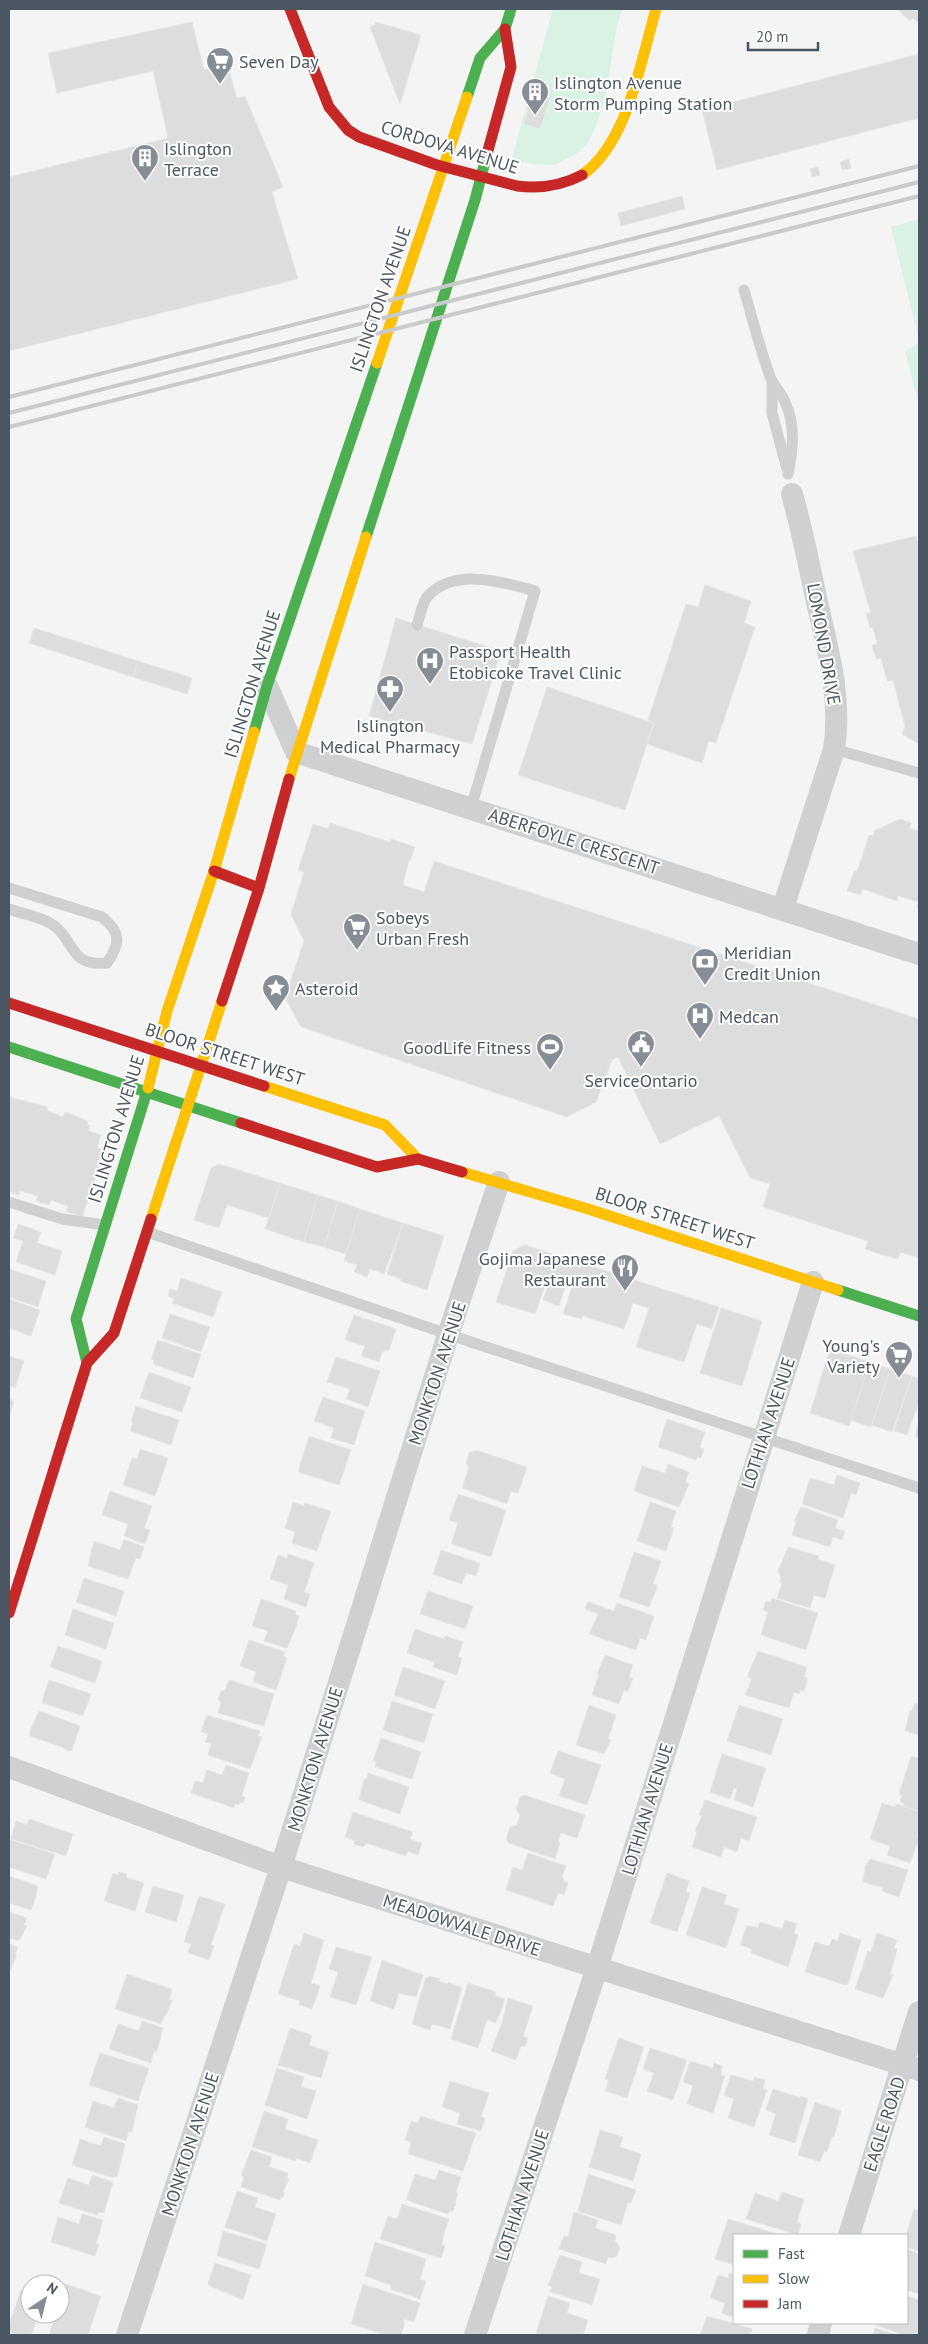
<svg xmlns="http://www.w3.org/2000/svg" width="928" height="2344" font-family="'PT Sans',sans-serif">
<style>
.green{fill:#d9f2e3}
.building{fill:#ddddde;stroke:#e5e6e7}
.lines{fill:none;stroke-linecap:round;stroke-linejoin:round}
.lane{stroke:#ced0d2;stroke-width:11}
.street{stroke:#ced0d2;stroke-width:22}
.fast{stroke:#4caf50;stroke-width:11}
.slow{stroke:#ffc107;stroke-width:11}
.jam{stroke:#c62828;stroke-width:11}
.rail{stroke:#c9cacc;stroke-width:4}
.labels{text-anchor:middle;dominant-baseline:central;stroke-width:4;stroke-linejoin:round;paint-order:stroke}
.poi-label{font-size:18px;fill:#4a5661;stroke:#fff;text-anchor:start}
.street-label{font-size:18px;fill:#4a5661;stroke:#fff}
</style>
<rect width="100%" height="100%" fill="#f4f4f4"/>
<path class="green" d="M553,9H622C608,53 612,105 586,145C581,152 565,160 557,164C548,167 522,162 511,161Z
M919,219V340L891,227Z
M919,342V405L905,352Z"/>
<path class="building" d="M897,9H919V23L913,18L910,21Z
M192,22L204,70L227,64L237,98L245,96L283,187L272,192L298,279L9,351V177L168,138L153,71L57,93L48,53Z
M376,22L421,35L400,104L370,27L375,25Z
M919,54V118L717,170L702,110Z
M538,93L550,97L540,129L524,124L529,107L533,108Z
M849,159L851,168L842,170L840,162Z
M818,167L820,175L812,177L810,169Z
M682,196L685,209L621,226L618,213Z
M916,536L919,550V744L902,734L905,726L893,680L887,681L881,658L876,659L872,645L877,644L873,627L870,628L866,614L872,612L870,611L853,551Z
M705,585L751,601L744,623L755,627L716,743L709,741L702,763L647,744L654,723L648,720L686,604L698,607Z
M396,618L501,651L472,744L369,716Z
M34,628L138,661L133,677L29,643Z
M138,661L192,678L187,694L133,677Z
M547,687L654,723L625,810L518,775Z
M900,819L911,823L909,828L919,831V908L917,907L919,902L898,896L897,901L862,889L861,895L847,891L854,871L857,872L869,835L873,836L874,831Z
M330,823L390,842L391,839L415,847L410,861L409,860L403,885L424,892L434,861L919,1019V1258L900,1252L898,1259L880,1254L865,1249L868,1241L763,1207L770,1184L750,1178L719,1116L660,1144L618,1057L612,1060L596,1102L567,1117L301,1027L285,998L304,941L291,914L304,872L298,870L313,824L328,829Z
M9,1097L48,1107L47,1111L63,1117L65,1112L88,1121L87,1125H90L89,1131L101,1135L97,1148L105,1150L82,1217L66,1211L68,1206L51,1200L49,1205L36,1201L38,1196L20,1191L19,1195L9,1192Z
M219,1164L280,1183L269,1218L227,1205L219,1228L194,1220L211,1168Z
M280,1183L318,1195L304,1242L265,1229Z
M318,1195L338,1201L324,1247L304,1242Z
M338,1201L360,1209L346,1254L324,1247Z
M360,1209L403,1223L384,1274L370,1269L367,1277L354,1272L357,1265L344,1261Z
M403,1223L444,1236L427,1290L400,1281L401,1279L387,1274Z
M18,1224L41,1232L37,1243L62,1251L55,1275L16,1262L23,1241L13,1238Z
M525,1245L719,1307L712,1329L697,1324L684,1362L636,1347L649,1308L633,1303L624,1329L583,1316L582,1319L563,1314L573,1284L567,1282L559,1306L543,1300L550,1279L548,1278L535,1314L496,1302L513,1251Z
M9,1269L46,1281L38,1307L9,1297Z
M181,1278L222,1292L213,1317L172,1303L174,1299L168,1296L170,1289L177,1291Z
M9,1299L40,1310L31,1336L9,1328Z
M721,1308L762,1321L742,1386L700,1373Z
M170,1314L210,1327L201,1352L162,1338Z
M354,1315L396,1329L389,1350L382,1352L379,1362L361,1356L365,1346L345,1340Z
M158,1340L201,1354L193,1378L153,1364L154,1360L151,1359Z
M830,1349L870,1362L849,1426L810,1413Z
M9,1356L24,1361L15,1388L9,1386Z
M336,1357L380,1371L368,1407L346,1399L350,1389L327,1382Z
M870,1362L890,1369L871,1427L851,1420Z
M890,1369L912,1376L892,1432L872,1425Z
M149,1372L191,1387L182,1412L140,1398Z
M912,1376L919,1379V1406L918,1405L907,1435L894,1431Z
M323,1397L365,1411L354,1445L331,1438L334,1428L314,1421Z
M9,1399L14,1401L9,1417Z
M136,1406L179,1420L171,1445L130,1431L133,1422L131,1421Z
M667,1419L705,1432L700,1447L704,1449L701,1458L697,1457L696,1460L658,1447Z
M919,1419V1438L915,1437Z
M309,1436L351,1450L339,1485L298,1472Z
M140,1449L168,1458L155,1496L123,1485L132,1458L137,1459Z
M476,1450L527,1467L518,1493L511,1491L507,1504L462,1488L469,1468L466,1463L469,1453Z
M668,1464L689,1472L686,1480V1483L689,1484L679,1507L634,1491L642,1466L665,1473Z
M837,1475L860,1483L856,1495L851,1493L843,1518L802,1504L810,1478L834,1485Z
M110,1491L152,1506L144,1528L150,1530L145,1544L124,1536L128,1524L102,1515Z
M458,1494L506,1510L491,1557L451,1544L458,1523L449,1520Z
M293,1502L304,1506L305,1503L331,1511L317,1551L292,1543L295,1532L285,1528Z
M650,1502L676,1511L671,1527L674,1528L666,1551L637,1541Z
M801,1507L838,1520L835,1528L845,1531L842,1540L833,1537L830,1547L792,1535L796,1522L794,1521Z
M124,1539L144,1547L140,1559L136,1558L128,1579L88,1566L94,1541L120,1550Z
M788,1547L819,1556L818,1559L835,1565L825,1598L814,1595L810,1608L777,1598L782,1583L780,1582L781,1578L778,1571Z
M441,1550L480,1563L476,1576L466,1573L462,1584L433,1574Z
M634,1552L661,1561L653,1584L657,1585V1588L649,1607L619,1597Z
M288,1554L314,1563L304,1592L310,1594L306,1607L284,1599L288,1585L270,1579L278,1555L287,1558Z
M84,1578L124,1591L116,1616L76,1602Z
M428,1591L473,1606L465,1629L420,1614Z
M772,1598L818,1613L806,1650L761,1635L768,1612L763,1610L766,1601L771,1602Z
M261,1599L296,1611L295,1615L299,1616L296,1627L287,1648L264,1641L268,1631L252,1626Z
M588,1602L614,1611L617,1603L654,1616L646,1640L640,1638L636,1650L589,1634L598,1614L585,1609Z
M73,1609L114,1623L106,1649L65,1635Z
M415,1629L444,1639L445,1636L463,1642L458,1657L462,1658L457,1675L433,1667L434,1662L407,1653Z
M249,1640L285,1652L283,1656L287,1658L276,1690L253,1682L256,1672L240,1666Z
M58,1646L102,1661L95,1683L50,1667Z
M758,1651L807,1667L804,1677L808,1678L804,1691L800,1690L799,1694L794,1692L789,1708L745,1695L751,1681V1678L747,1677Z
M605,1655L633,1665L629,1677L633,1678L628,1691L624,1690L619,1704L592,1695L599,1675L597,1674Z
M403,1667L445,1681L435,1709L394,1695Z
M49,1680L91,1694L83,1716L43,1703L42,1701Z
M229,1680L274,1694L264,1726L218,1713L221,1703L218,1699L221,1691L225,1690Z
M392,1701L433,1714L424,1743L383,1730Z
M915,1703L919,1705V1735L905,1731L910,1710L912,1711Z
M589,1705L616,1715L608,1739L611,1740L604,1754L576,1745Z
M739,1705L783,1719L771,1755L727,1741Z
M39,1711L80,1726L72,1750L68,1751L62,1747L30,1736V1731Z
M207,1715L260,1731L258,1736L262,1737L250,1769L208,1755L211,1744L205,1742L208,1734L201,1732Z
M381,1738L421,1752L412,1779L375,1767L376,1761H373Z
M558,1751L601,1765L587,1805L559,1796L565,1779L550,1773Z
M722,1754L766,1768L753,1807L734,1800L737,1789L734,1788L730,1799L710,1792Z
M911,1756L919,1758V1811L903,1806L904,1803L900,1802L902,1796L899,1794Z
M226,1765L249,1773L242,1796L245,1798L243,1803L240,1802L239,1805L235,1804L234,1808L191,1793L195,1781L203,1783L207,1770L222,1775Z
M368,1773L409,1787L400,1814L359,1800L364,1779L366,1780Z
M524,1795L585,1815L577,1838L561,1833L558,1842L560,1843L555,1859L509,1843L506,1839L510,1827L517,1825L520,1815L516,1810L520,1797Z
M705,1800L757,1817L749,1841L741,1838L737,1852L724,1847L721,1857L692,1847L697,1832L695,1831L702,1816L699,1815Z
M882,1803L894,1807L896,1804L919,1811V1828L917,1836L919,1838L910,1863L887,1855L890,1846L870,1839Z
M353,1812L413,1832L410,1839L422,1843L418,1855L408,1851L406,1856L366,1843L364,1847L354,1844L355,1841L345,1837Z
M29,1819L73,1834L66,1856L11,1839L16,1821L27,1825Z
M11,1840L55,1854L46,1879L9,1867V1841Z
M528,1853L566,1866L562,1877L564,1878L563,1881L568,1883L564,1895L558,1893L553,1906L506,1890L513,1867L522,1870Z
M870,1859L908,1870L899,1897L882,1891L883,1888L863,1882L864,1872L865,1873V1867Z
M119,1872L127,1874L126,1877L144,1883L135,1911L104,1901L113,1873L118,1875Z
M667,1873L689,1881L686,1892L690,1893L677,1932L650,1923Z
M9,1876L38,1886L36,1893L37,1894L31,1910L9,1903Z
M153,1886L184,1895L176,1922L145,1912Z
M702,1887L727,1895L724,1904L739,1909L726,1948L686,1935Z
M199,1896L225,1904L211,1945L214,1946L209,1960L188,1953L191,1944L184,1942Z
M9,1912L27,1918L24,1925L27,1926L19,1941L9,1938Z
M785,1920L797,1924L794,1933L798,1935L788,1967L751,1953L752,1949L740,1945L747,1925L758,1928L760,1922L782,1929Z
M304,1933L324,1940L311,1983L320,1986L312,2009L299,2005L300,2001L278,1994L294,1944L300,1946Z
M840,1933L861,1940L848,1984L845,1985L805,1972L815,1942L829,1946L832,1939L838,1941Z
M877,1933L897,1940L894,1948L897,1949L895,1959L890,1974L893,1975L883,1998L855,1989L868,1951L871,1952Z
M9,1944L18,1947L15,1954L17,1955L10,1971Z
M336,1947L372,1957L356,2005L330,1997L338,1972L329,1969Z
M382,1960L423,1975L416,1997L399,1993L394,2009L370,2001Z
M127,1974L172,1989L169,2000H172L166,2016H164L161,2024L115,2009Z
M429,1976L440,1979L439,1981L447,1984L448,1982L462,1988L450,2029L432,2024L430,2030L412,2024L426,1977L428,1978Z
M468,1983L496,1992L495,1996L505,1999L496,2023L487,2020L478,2048L451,2039Z
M508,1998L533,2006L523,2036L528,2038L525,2047L521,2046L516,2060L491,2051L502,2023Z
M142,2021L163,2028L157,2052L154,2051L151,2063L109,2049L118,2024L139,2031Z
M290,2028L312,2035L309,2045L329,2052L321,2078L278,2065Z
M619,2038L644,2047L627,2098L605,2091L609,2080L605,2079Z
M650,2048L687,2060L673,2100L647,2091L654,2073L643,2069Z
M100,2053L149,2068L138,2101L89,2085Z
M690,2061L713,2068L714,2063L722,2066L721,2075L725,2076L713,2113L687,2104L693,2086L683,2082Z
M277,2068L304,2077L301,2087L316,2091L307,2119L265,2105Z
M731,2075L753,2081L755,2077L765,2080L763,2089L767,2090L754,2127L728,2118L734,2099L724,2095Z
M450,2081L489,2093L481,2117L485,2118L481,2131L457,2124L460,2113L442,2107Z
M773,2089L801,2098V2096L808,2099L795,2143L769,2135L776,2114L766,2110Z
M118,2098L138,2105L132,2132L129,2131L126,2141L85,2127L93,2101L114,2108Z
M815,2102L841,2111L834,2137L832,2136L827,2152L824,2151L820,2162L798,2155Z
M264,2111L288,2119L285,2129L318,2140L310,2163L296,2158L295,2161L252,2147Z
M420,2116L476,2133L463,2171L408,2154L411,2142L405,2140L411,2121L418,2123Z
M600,2130L623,2137L620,2147L641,2154L633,2181L589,2167Z
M104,2137L125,2144L117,2177L113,2176V2178L72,2165L80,2139L101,2146Z
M251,2150L272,2157L269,2167L288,2173L287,2178L289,2179L283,2192H285L283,2197H281L280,2200L241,2187L244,2177L241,2176Z
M439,2170L461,2177L456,2192L458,2193L455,2202H453L456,2203L453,2212L450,2211L448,2214L406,2200L415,2174L435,2180Z
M588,2174L636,2190L631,2203L628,2202L621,2225L578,2211Z
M92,2175L113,2182L104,2213L99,2212L97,2215L59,2203L68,2178L89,2185Z
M237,2191L258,2198L255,2207L276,2214L267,2241L225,2227Z
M782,2192L804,2199L797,2222L801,2224L798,2235L746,2219L755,2193L778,2201Z
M402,2204L449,2219L444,2233L442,2245L445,2246L441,2258L380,2239L388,2216L397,2219Z
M914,2209L919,2211V2251L907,2247L906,2235Z
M574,2212L598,2220L595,2228L616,2235L615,2241L620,2247L617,2256L613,2258L608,2257L606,2264L559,2249L564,2236L568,2237Z
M82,2214L103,2220L96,2244H99L95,2256L51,2242L58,2217L79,2224Z
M728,2219L781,2235H734V2265L715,2259Z
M223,2231L267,2244L259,2269L217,2256Z
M375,2242L426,2259L420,2279L426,2281L420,2299L390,2289L391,2285L365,2276Z
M907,2249L919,2254V2294L907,2290Z
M560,2255L582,2262L579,2273L600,2279L592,2305L550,2292L552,2287L548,2285Z
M215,2263L251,2275L243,2300L210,2286L208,2283Z
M729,2273L734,2274V2318L722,2313L725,2303L710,2298L718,2275L728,2278Z
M66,2284L101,2296L88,2335H49L56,2314H60V2302Z
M363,2284L420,2303L414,2322L404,2319L403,2321L405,2322L401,2335H386L351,2324Z
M28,2289L30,2290V2314H39L31,2335H17L10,2333L9,2325L21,2290L27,2292Z
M548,2296L570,2303L567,2313L588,2320L583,2335H542L536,2333Z
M907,2296L919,2300V2335H904L875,2325L876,2323H907Z
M707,2316L752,2329L750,2335H700Z
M875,2328L897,2335H873Z"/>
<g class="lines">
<path class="lane" d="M744,290C753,320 760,350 771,379C775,387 782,394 785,402C796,425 793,450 788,474
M772,382V413L787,469
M417,625C420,617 422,602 428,596C454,567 503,582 535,591L471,808
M834,749L919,773
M9,888L102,917C122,933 120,944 107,963C67,967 76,938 50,923C38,916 22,914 9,909
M9,1202L62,1219L105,1225
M147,1232L477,1344L919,1488"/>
<path class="street" d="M267,686L296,752L919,954
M783,908L834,749C842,699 828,650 817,602C809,565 802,529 792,494
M9,1767L281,1867L919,2070
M849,2235L919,2012
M127,2335L281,1867L448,1335L499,1182
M475,2335L597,1968L813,1282
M818,2335L821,2323"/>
<path class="fast" d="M467,97L480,58L505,29L511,9
M366,537L475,200L487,154
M254,732L267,686L377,363
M9,1047L241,1123
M838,1290L919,1316
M87,1363L76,1319L148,1088"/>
<path class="slow" d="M582,175C628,143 641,60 656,9
M377,363L467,97
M289,779L366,537
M264,1086L385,1125L418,1159
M148,1088L167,1011L214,871L254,732
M462,1172L585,1208L838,1290
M151,1219L222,1001"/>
<path class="jam" d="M290,9L329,107L348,130L359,137L437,165L517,186C540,189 561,186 582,175
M487,154L511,67L505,29
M214,871L259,888
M222,1001L259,888L289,779
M9,1003L264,1086
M241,1123L377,1167L418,1159L462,1172
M9,1613L87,1363L114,1333L151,1219"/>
<path class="rail" d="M9,397L919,166
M9,413L919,182
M9,427L919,196"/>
</g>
<defs>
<symbol id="supermarket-pin" viewBox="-11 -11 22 30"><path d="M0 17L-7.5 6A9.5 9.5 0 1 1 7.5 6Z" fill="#868d94" stroke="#fff"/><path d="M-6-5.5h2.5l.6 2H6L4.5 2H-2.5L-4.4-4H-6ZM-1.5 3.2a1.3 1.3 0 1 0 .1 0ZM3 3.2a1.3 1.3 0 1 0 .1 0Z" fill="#fff"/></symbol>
<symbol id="building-pin" viewBox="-11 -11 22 30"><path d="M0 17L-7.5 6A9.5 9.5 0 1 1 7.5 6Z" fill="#868d94" stroke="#fff"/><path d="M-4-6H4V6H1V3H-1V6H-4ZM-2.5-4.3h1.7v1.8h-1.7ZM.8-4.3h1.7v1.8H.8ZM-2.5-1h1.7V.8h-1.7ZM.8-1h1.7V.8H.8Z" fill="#fff"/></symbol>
<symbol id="hospital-pin" viewBox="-11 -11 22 30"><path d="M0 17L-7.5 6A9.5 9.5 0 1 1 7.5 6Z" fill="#868d94" stroke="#fff"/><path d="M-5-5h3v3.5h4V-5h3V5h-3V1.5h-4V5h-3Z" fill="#fff"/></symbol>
<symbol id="pharmacy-pin" viewBox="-11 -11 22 30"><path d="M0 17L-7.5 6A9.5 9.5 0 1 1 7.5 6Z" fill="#868d94" stroke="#fff"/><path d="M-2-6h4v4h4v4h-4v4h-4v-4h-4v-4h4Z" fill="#fff"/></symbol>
<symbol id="bank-pin" viewBox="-11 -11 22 30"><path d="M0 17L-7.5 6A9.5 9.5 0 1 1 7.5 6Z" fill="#868d94" stroke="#fff"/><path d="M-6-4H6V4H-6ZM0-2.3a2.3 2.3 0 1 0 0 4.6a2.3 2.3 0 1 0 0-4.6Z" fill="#fff"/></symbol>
<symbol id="sight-pin" viewBox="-11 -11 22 30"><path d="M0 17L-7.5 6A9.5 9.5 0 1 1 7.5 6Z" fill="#868d94" stroke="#fff"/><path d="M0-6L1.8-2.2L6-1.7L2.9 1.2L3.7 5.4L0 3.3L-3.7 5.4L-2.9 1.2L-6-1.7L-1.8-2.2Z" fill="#fff"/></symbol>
<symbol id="civic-pin" viewBox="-11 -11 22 30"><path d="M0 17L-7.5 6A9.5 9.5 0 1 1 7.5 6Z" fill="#868d94" stroke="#fff"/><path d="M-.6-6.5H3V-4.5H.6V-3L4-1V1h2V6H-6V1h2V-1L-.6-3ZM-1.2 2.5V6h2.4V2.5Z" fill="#fff"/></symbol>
<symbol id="stadium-pin" viewBox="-11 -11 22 30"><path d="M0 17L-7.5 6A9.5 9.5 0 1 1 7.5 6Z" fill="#868d94" stroke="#fff"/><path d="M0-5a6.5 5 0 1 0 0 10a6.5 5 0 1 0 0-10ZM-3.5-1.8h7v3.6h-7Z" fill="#fff"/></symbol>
<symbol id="restaurant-pin" viewBox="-11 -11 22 30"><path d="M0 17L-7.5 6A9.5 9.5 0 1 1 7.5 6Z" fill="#868d94" stroke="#fff"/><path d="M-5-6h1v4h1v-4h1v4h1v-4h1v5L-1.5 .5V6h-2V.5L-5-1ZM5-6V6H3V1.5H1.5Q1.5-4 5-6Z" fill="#fff"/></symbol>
</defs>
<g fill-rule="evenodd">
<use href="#supermarket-pin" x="204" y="45" width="32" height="43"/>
<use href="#building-pin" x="519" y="76" width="32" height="43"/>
<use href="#building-pin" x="129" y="142" width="32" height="43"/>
<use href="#hospital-pin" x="414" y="645" width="32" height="43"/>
<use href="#pharmacy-pin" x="374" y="673" width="32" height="43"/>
<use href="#supermarket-pin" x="341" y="911" width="32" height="43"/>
<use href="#bank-pin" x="689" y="946" width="32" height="43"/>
<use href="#sight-pin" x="260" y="972" width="32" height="43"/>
<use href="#hospital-pin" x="684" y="1000" width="32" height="43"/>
<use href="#civic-pin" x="625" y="1028" width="32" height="43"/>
<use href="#stadium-pin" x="534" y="1031" width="32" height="43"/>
<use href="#restaurant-pin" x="609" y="1252" width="32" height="43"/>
<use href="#supermarket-pin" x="883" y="1339" width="32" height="43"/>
</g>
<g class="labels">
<g class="poi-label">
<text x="239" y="61">Seven Day</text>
<text x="554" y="82">Islington Avenue<tspan x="554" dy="21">Storm Pumping Station</tspan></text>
<text x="164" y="148">Islington<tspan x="164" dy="21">Terrace</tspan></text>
<text x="449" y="651">Passport Health<tspan x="449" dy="21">Etobicoke Travel Clinic</tspan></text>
<text x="390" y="725" text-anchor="middle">Islington<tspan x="390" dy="21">Medical Pharmacy</tspan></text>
<text x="376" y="917">Sobeys<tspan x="376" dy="21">Urban Fresh</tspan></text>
<text x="724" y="952">Meridian<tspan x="724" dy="21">Credit Union</tspan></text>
<text x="295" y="988">Asteroid</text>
<text x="719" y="1016">Medcan</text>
<text x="531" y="1047" text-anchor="end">GoodLife Fitness</text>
<text x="641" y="1080" text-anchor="middle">ServiceOntario</text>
<text x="606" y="1258" text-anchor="end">Gojima Japanese<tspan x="606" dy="21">Restaurant</tspan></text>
<text x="880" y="1345" text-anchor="end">Young's<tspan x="880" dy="21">Variety</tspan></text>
</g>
<g class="street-label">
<text transform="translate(450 147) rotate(17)">CORDOVA AVENUE</text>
<text transform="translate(380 299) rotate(-71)">ISLINGTON AVENUE</text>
<text transform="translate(824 644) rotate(80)">LOMOND DRIVE</text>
<text transform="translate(252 684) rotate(-73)">ISLINGTON AVENUE</text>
<text transform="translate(574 841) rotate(18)">ABERFOYLE CRESCENT</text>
<text transform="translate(225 1054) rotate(18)">BLOOR STREET WEST</text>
<text transform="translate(116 1129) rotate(-73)">ISLINGTON AVENUE</text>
<text transform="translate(675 1218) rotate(18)">BLOOR STREET WEST</text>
<text transform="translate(437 1373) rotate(-72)">MONKTON AVENUE</text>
<text transform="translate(768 1423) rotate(-72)">LOTHIAN AVENUE</text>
<text transform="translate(315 1759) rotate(-73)">MONKTON AVENUE</text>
<text transform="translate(647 1809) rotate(-73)">LOTHIAN AVENUE</text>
<text transform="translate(462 1925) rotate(18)">MEADOWVALE DRIVE</text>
<text transform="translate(884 2124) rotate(-72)">EAGLE ROAD</text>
<text transform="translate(190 2144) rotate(-72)">MONKTON AVENUE</text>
<text transform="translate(522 2195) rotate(-72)">LOTHIAN AVENUE</text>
</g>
</g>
<rect width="928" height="2344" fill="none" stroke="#4a5661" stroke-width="20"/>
<rect x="733" y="2234" width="175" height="90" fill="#ffffff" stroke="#b7bbc0"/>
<rect x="743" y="2250" width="25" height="8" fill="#4caf50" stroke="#b7bbc0"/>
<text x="778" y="2259" font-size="15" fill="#4a5661">Fast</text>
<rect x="743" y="2275" width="25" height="8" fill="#ffc107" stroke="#b7bbc0"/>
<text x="778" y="2284" font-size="15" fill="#4a5661">Slow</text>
<rect x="743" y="2300" width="25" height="8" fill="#c62828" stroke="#b7bbc0"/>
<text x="778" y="2309" font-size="15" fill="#4a5661">Jam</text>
<g transform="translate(45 2299) rotate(35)"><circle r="24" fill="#ffffff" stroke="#b7bbc0"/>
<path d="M0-4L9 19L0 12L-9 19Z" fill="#868d94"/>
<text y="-8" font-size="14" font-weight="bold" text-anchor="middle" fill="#4a5661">N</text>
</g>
<path d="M748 42v8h70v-8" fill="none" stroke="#4a5661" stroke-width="2.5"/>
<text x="756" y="42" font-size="15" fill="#4a5661" stroke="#ffffff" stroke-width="4" paint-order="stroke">20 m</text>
</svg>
